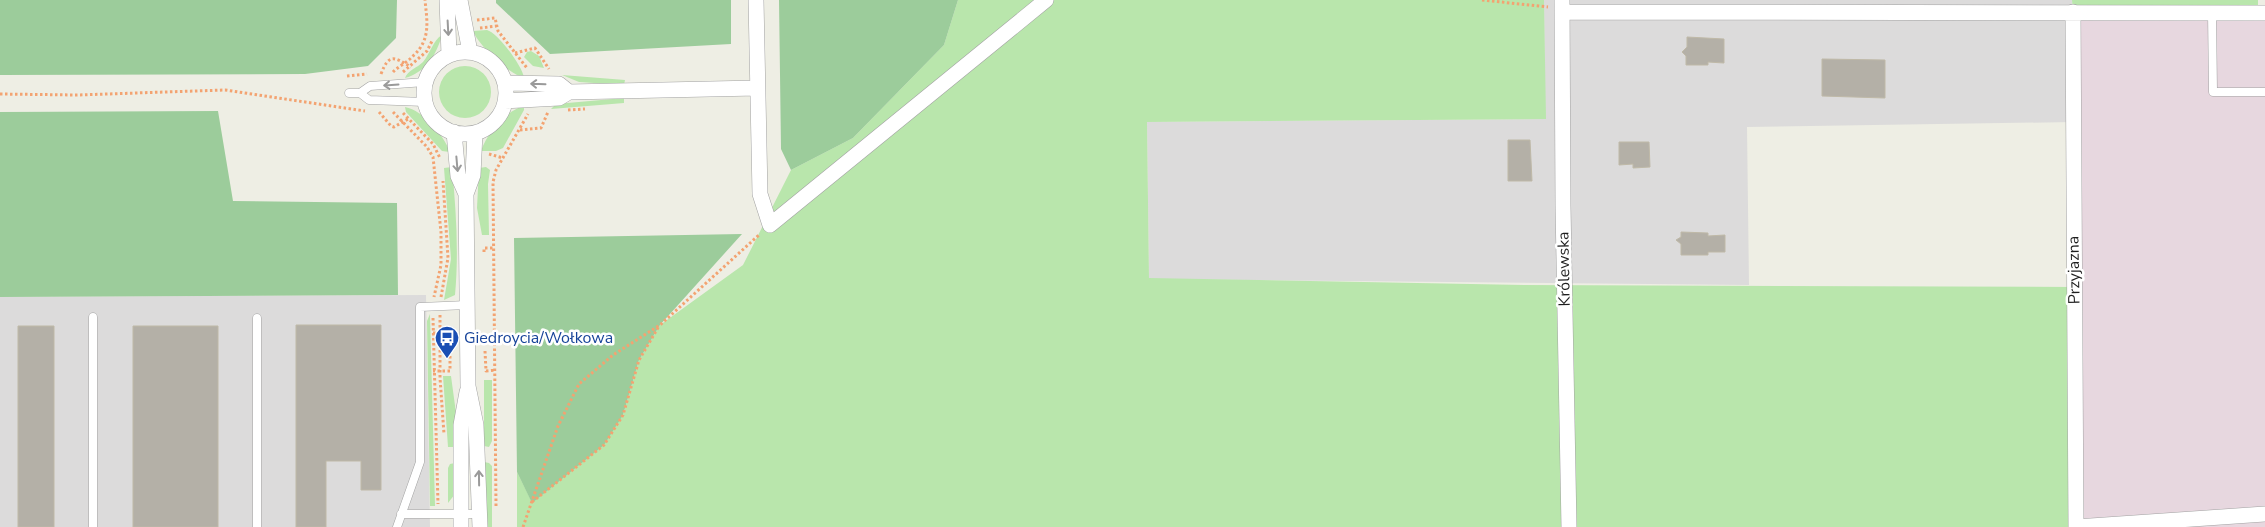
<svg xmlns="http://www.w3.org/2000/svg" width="2265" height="527" font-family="'Nunito Sans',sans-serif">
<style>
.residential{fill:#dcdbdb}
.industrial{fill:#e7d7df}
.grass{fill:#b9e6ac}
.forest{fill:#9ccc9b}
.building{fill:#b4b0a7;stroke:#bfb9a7}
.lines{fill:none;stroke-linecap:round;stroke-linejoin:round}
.lane-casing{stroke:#a2a2a2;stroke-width:9}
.street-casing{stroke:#a2a2a2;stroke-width:16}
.path{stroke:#f3a371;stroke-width:3;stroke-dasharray:2.5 2.5;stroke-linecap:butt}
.lane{stroke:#fff;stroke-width:8}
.street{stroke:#fff;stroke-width:15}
.oneway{stroke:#9a9a9a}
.labels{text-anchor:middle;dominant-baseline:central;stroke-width:5;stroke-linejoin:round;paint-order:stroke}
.street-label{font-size:16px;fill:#1e1e1e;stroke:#fff}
.transit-label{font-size:16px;fill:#164399;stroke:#fff;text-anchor:start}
</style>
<rect width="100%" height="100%" fill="#eeeee4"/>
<path class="residential" d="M1544,0H2072L2073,122L1747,127L1749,285L1149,279L1147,122L1545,119Z
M426,295L430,527H0V297Z"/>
<path class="industrial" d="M2073,12L2265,13V527H2078Z"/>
<path class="grass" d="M958,0H1544L1546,119L1147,122L1149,278L1524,285L2074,287L2076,527H517V472L532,502L623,415L639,360L660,325L743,265L791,170L853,138L944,45Z
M2072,0H2258V12H2073Z
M487,30C498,33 523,67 524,78C509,74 479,46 473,31Z
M442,35C437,54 425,73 405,78C408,70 417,68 423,62C430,54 433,40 442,35Z
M531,51L539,56L544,68L533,66L524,57L527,52Z
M439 92a26 26 0 1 1 52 0a26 26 0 1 1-52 0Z
M562,75L625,80L624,85L579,82Z
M624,98V103L551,109L556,104Z
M524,106V110L503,148L496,151H481C487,133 505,111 524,106Z
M405,107C424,111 443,134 450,152L442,151L406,112Z
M452,167C456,210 459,252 455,295L444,300L451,259L444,168Z
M486,167L490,170L488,184L489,235H482L477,208L479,168Z
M430,314L435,506H430L427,321Z
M443,376H451L456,413L455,447H448Z
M484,380H492V441L489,447L484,446Z
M484,462L489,463L492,466V527H485Z
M455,463V494L448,503V468L450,464Z"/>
<path class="forest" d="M0,0H397L396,38L368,66L305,74L0,75Z
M496,0H731V44L550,54L496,3Z
M779,0H958L944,45L853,138L791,170L781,149Z
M218,111L233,201L397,203L398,295L0,297V112Z
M742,234L660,325L639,360L623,415L604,445L532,503L517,472L514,238Z"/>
<path class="building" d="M1687,37L1724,39V63L1708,62V65H1686V56L1682,52L1687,47Z
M1822,59L1885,60V98L1822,96Z
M1508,140H1530L1532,181H1508Z
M1619,142H1649L1650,167L1633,168V164L1619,165Z
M1681,232L1708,233V236L1725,235V252H1708V255H1681V244L1676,240L1681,237Z
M296,325H381V490H361V461H326V527H296Z
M18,326H54V527H18Z
M133,326H218V527H133Z"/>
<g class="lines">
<defs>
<path id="lane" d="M2212,12L2213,92H2265
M349,93H360L369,100L425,102
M360,93L370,86L425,82
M257,318V527
M401,514H480
M93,527V317
M397,527L420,462V307L467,305"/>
<path id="street" d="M447,0L449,55
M460,0L470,52
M756,0L760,194L770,225L1046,0
M1562,0L1563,206L1569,527
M1562,12L2265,13
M2073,12L2076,527
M424 93a41 41 0 1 1 82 0a41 41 0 1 1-82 0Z
M505,83L559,84L569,92
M505,101L559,98L569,92L757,88
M454,132L458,176L466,194
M475,133L473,175L466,194L467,289L468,386L476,425L480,527
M461,527V425L467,392
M2076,527L2265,514"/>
</defs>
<use href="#lane" class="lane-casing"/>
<use href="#street" class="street-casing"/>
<path class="path" d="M1482,0L1548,7
M477,20L495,18L498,31L527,68
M480,28L497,26
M515,53L535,48L549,69
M393,72C399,66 408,62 414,55C431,39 427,21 425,0
M403,72L427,51L432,41
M381,74C389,53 394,57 411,67
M347,76L367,74
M0,94L77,95L225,90L365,111
M568,110L585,109
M379,112L391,126L394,127L408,119
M393,112L427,147L433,157L441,232V265L434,297
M403,113L433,144L440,158
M520,130L541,128L548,112
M489,154L503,158
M484,252V248H493
M441,297L448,258L443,181
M440,315V378L444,434
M433,318L438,504
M433,333H450V371H433
M485,351L486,371L495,370
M532,502L604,445L623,415L639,360L659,326
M496,506L493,182L496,170L528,114
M523,527L558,426L579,384L613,355L660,325L760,234"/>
<use href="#lane" class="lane"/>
<use href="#street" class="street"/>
</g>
<defs><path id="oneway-shaft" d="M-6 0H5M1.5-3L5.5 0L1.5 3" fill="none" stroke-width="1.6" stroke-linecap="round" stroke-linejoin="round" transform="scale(1.25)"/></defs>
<g class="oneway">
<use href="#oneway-shaft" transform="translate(448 28) rotate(87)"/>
<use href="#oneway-shaft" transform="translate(538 84) rotate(-178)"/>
<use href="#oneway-shaft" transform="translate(391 85) rotate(176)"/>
<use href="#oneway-shaft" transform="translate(457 164) rotate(85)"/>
<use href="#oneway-shaft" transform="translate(479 478) rotate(-91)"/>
</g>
<defs>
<symbol id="bus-pin" viewBox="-11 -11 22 30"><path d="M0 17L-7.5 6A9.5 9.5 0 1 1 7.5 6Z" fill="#1a4fb4" stroke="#fff"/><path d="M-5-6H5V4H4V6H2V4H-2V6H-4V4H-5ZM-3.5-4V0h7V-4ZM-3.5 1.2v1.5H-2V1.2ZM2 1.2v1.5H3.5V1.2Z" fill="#fff"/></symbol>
</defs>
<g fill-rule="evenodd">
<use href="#bus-pin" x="433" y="324" width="28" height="38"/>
</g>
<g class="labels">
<g class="street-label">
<text transform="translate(1564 269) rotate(-91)">Królewska</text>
<text transform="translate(2074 270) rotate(-91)">Przyjazna</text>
</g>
<g class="transit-label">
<text x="464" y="338">Giedroycia/Wołkowa</text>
</g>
</g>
</svg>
